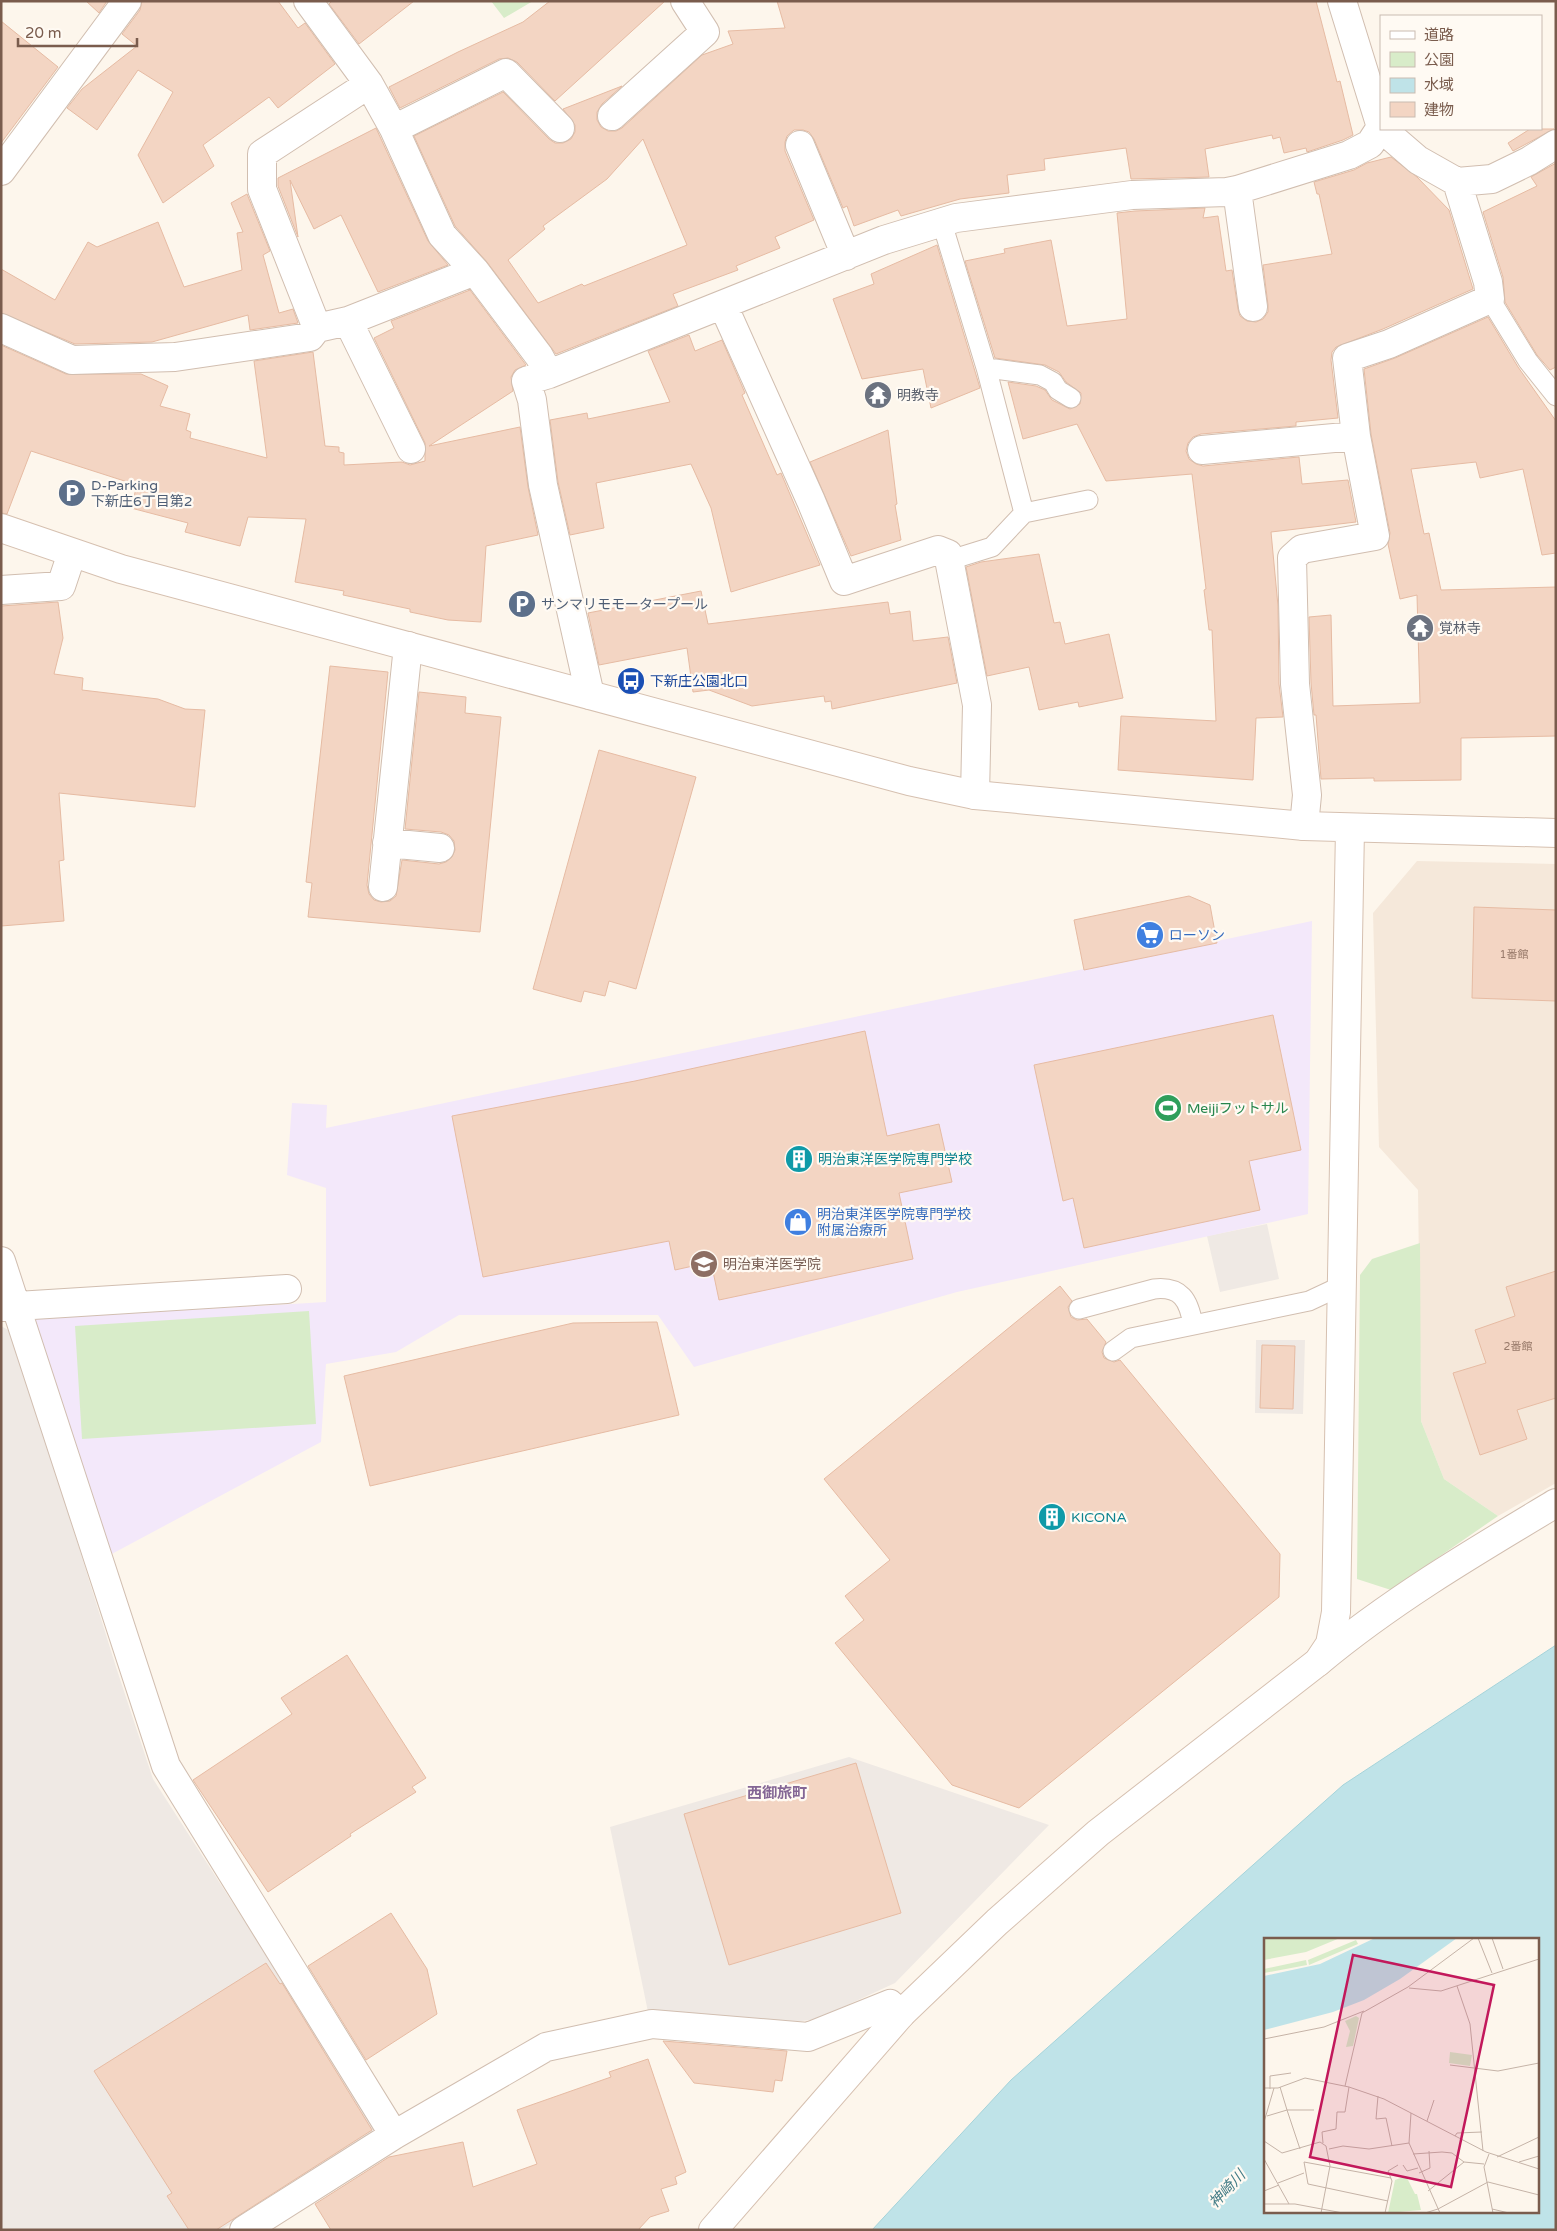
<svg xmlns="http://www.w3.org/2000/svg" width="1557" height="2231" font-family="'Varela Round','Noto Sans JP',sans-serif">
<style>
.residential{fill:#f5e8da}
.industrial{fill:#efe9e4}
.education{fill:#f3e8fa}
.green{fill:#d8ecc9}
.water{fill:#bfe3e8;stroke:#a5d3da;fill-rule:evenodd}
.building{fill:#f3d5c3;stroke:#e6bba3;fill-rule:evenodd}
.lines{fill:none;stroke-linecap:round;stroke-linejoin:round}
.lane-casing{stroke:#d1beb0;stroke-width:21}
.street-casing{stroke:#d1beb0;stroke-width:30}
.secondary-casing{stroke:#d6c0b0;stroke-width:30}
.lane{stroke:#fff;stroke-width:19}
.street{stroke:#fff;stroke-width:28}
.secondary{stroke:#fff;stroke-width:28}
.labels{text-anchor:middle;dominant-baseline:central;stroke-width:4.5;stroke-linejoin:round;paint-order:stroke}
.number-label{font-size:11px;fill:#987a6a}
.worship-label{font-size:14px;fill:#5b616d;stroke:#fffaf3;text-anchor:start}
.service-label{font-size:14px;fill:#4e5e75;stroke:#fffaf3;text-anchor:start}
.transit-label{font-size:14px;fill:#164399;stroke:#fffaf3;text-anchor:start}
.shop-label{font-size:14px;fill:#366cbe;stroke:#fffaf3;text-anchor:start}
.leisure-label{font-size:14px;fill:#27864d;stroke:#fffaf3;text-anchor:start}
.culture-label{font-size:14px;fill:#0d838f;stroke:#fffaf3;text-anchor:start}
.education-label{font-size:14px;fill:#785e54;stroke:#fffaf3;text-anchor:start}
.neighbourhood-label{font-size:15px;font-weight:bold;fill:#846695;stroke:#fffaf3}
.water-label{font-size:15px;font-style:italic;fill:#437c86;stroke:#fffaf3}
.inset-road{fill:none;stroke:#c5b3a7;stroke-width:1}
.view{fill:#c2185b;fill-opacity:0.15;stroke:#c2185b;stroke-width:2.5}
.inset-edge{fill:none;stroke:#7a5c4d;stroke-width:2.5}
</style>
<rect width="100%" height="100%" fill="#fdf6ec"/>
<path class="residential" d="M1417,861L1556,864V1483L1498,1516L1444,1479L1421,1421L1418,1190L1379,1147L1373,913Z"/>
<path class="industrial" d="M1267,1224L1279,1279L1220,1292L1207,1236Z
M1,1326L12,1332L116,1667L153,1779L380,2132L221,2230H1Z
M1256,1340H1305L1303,1414L1255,1413Z
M849,1757L1049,1825L895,1983L817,2019L787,2023L648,2012L610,1827Z"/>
<path class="education" d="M1312,921L1308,1214L957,1292L694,1367L658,1315H459L396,1352L326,1364L321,1442L108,1556L35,1319L326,1302V1188L287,1175L292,1103L327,1105L326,1128Z"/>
<path class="green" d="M491,1H533L504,18Z
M1420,1243L1421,1421L1444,1479L1498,1516L1391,1590L1357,1579L1360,1275L1372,1259Z
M309,1311L316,1424L82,1439L75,1326Z"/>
<path class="water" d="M1556,1645V2230H872L1011,2080L1343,1785ZM1266,1940H1538V2212H1266Z"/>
<path class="building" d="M86,1H107L99,13Z
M142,1H278L298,28L305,23L335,64L278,108L269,97L203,145L214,166L163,203L138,155L173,92L138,70L97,130L67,108L82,89L137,46L122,34L140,10Z
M332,1H414L359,44L329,4Z
M550,1H665L555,101L517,62L508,58L499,59L400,108L389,87L458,52L523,22Z
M777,1H1316L1337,82L1340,81L1353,135L1343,140L1307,152L1306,148L1284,153L1280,137L1273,139L1272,135L1205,149L1209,177L1131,179L1126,148L1044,159L1045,170L1007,175L1009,193L960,199L901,216L898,210L854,226L847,206L843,208L814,139L809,132L803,130H794L787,136L785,142V151L814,220L775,237L780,248L736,266L738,270L673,294L678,306L556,354L487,262L455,226L414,136L503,92L549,139L555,143H563L571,139L575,132V125L563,109L622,86L602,104L597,112V120L601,127L608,131H616L622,128L702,55L733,44L728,31L785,28ZM643,139L687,245L584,286L582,284L538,303L508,260L545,229L543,226L607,179Z
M1,21L58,67L1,143Z
M376,128L428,241L448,265L378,292L341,215L314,229L290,180L298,237L278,186V178Z
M1530,129H1554L1513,151L1508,143Z
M1391,157L1417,177L1449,210L1473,289L1383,329L1336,347L1332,352L1331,360L1338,418L1296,422V426L1201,434L1193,437L1188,443L1186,451L1189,459L1196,464L1203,466L1299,457L1302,484L1348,480L1356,522L1271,532L1278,606L1279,684L1283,717L1256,718L1253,780L1118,770L1121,716L1216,721L1212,630H1209L1204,590L1206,589L1192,474L1106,481L1077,424L1023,439L1008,382L1036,386L1045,390L1052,400L1070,409L1080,404L1081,393L1066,382L1059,372L1045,365L995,358L965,261L1005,253L1004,249L1051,240L1067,326L1127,319L1117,213L1135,211L1205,208L1203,218L1218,216L1226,271L1232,270L1238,309L1240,316L1247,321L1256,322L1263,319L1268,312V305L1263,265L1332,254L1319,194H1317L1314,182L1354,170L1367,163Z
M1556,163V367L1550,370L1537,355L1505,302L1503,277L1483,212L1537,186L1531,177Z
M247,194L270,251L263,255L279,313L293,309L298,323L250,330L248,315L152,342L75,344L1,313V269L55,300L88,242L97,247L158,222L184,287L242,270L237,233L243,232L231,203Z
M937,245L980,388L931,408L923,369L862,379L833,299L874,284L871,274Z
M470,290L526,365L515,370L511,377L513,391L429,446L520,427L528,487L538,535L486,546L481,622L448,620L410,612V609L343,595L344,591L295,582L306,519L248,517L240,546L185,532L188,523L131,508L137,485L31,451L7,514L1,513V345L66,374H141L168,386L160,406L190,414L186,430L191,432L190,438L267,458L254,361L313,352L325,446L339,447V452L344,453V465L402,462L410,465L425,461V443L374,338L394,328L391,321Z
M1488,317L1518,367L1556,421V553L1542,555L1523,469L1480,478L1476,462L1411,469L1424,534L1429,533L1441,590L1556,587V736L1461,738V780L1374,781V778L1321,779L1316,715H1314L1311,683L1309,617L1331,615L1333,706L1420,703L1417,595L1400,599L1388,544L1390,533L1371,434L1364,369L1395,358Z
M689,335L695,351L722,340L745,393L742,395L777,475L781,473L820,565L731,592L711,508L691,464L596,483L604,528L570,535L558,482L550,420L587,413L588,419L670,402L648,351Z
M888,430L897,504L895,505L901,540L851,556L810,462Z
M1039,554L1054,623L1060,622L1065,644L1109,634L1123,698L1079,707L1078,702L1039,710L1029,667L987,676L966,567L981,562Z
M701,591L708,624L888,602L890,614L910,611L913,641L948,637L957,683L832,709L831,701L825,702L824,696L752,706L709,690L693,692L687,648L599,665L588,613Z
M58,602L63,638L54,674L83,678L82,690L158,699L185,709L205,710L195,807L59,793L64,860L59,861L64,921L1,926V606Z
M330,666L388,672L367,885L369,894L374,900L381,902L390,901L396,896L402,860L439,864L446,862L452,857L455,850L454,841L449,835L441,832L405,829L419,692L466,697L465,713L501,717L480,932L308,917L312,883L306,882Z
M599,750L696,777L636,989L609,981L605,996L584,991L581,1002L533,989Z
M1189,896L1210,905L1217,943L1084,970L1074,920Z
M1474,907L1556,910V1001L1472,998Z
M1273,1015L1301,1150L1249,1161L1260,1210L1084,1248L1073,1198L1063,1201L1034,1065Z
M865,1031L887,1136L939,1124L952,1182L899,1193L913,1259L719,1300L711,1262L675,1270L669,1241L483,1277L452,1116L635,1081Z
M1556,1271V1398L1517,1410L1527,1439L1480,1455L1453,1373L1486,1363L1475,1330L1515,1316L1506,1287Z
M1060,1286L1072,1301L1068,1307L1071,1317L1077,1320L1087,1319L1106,1342L1102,1352L1104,1358L1114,1362L1120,1360L1280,1554L1279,1597L1019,1808L952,1785L835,1643L864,1620L845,1596L890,1560L824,1479Z
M657,1322L679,1415L370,1486L344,1376L573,1323Z
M1262,1345L1295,1346L1293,1409L1260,1408Z
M347,1655L426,1778L412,1787L416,1792L350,1834L351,1836L268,1892L193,1780L292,1714L281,1698Z
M856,1763L901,1913L729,1965L684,1814Z
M391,1913L427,1969L437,2014L366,2060L308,1966Z
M266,1963L280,1984L282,1983L372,2130L216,2230H189L167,2196L172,2193L94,2071Z
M663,2041L787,2051L782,2081L775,2080L773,2092L694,2083Z
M648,2059L686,2172L675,2177L677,2184L661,2189L669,2211L650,2217L638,2230H331L315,2204L389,2157L463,2142L473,2187L537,2164L517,2110L611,2077L609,2072Z"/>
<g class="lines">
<defs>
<path id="lane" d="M942,223L987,371L1024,513L992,547L950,560
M1490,299L1528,361L1556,396
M987,371L995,369L1040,375L1053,382L1058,390L1071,398
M1024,513L1088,500
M1079,1309L1154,1289C1181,1286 1189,1300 1193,1325
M1113,1351L1131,1338L1309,1301L1341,1286"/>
<path id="street" d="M308,1L369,84L394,129L442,235L475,271L539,356L549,374
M1342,1L1381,127
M612,116L705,32L685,1
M394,129L506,73L560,128
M1382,129L1418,160L1457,182L1492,179L1529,161L1556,144
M800,145L846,256
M1,171L127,1
M1237,190L1253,307
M723,305L811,501L844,581L938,550L948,554L977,705L975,795
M348,321L411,449
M1,328L72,360L175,357L310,337L317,328L348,321L475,271
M317,328L262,189V154L369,84
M1202,450L1356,436
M1,590L61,586L72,553
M590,695L543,485L532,400L526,381L549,374L884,240L956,218L1132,195L1227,192L1237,190L1349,155L1370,144L1381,127
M1304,826L1307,795L1295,684L1292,558L1302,549L1375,536L1356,436L1347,358L1389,344L1490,299L1488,282L1457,182
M387,843L440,848
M383,887L408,646
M1,1261L166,1766L394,2135
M1,1307L287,1289
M1318,1662C1391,1601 1474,1552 1556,1503
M244,2230L394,2135L546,2047L652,2024L808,2037L890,2004L901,2014"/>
<path id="secondary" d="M1,528L121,569L909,781L975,795L1304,826L1556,833
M713,2230L901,2014L997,1922L1098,1833L1318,1662L1330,1644L1336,1612L1350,828"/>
</defs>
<use href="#lane" class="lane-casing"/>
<use href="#street" class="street-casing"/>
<use href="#secondary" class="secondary-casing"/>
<use href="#lane" class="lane"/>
<use href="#street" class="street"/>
<use href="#secondary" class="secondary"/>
</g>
<defs>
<symbol id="temple-disc" viewBox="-11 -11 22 22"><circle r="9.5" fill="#6b7280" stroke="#fffaf3"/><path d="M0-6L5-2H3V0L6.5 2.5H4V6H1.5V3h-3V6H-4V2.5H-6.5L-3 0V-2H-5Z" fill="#fff"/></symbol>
<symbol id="parking-disc" viewBox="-11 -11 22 22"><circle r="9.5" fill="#5c6f8a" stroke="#fffaf3"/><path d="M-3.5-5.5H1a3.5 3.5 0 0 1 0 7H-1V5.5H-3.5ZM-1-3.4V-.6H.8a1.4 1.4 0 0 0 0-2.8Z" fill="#fff"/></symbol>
<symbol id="bus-disc" viewBox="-11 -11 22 22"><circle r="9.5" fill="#1a4fb4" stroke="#fffaf3"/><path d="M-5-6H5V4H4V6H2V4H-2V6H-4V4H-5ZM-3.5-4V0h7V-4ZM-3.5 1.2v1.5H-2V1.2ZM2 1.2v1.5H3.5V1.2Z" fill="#fff"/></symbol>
<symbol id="supermarket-disc" viewBox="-11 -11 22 22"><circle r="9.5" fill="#3f7fe0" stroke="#fffaf3"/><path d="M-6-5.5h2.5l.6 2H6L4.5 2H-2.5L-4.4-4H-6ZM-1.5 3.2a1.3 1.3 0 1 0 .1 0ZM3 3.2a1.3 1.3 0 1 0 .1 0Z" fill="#fff"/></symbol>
<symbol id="stadium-disc" viewBox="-11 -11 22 22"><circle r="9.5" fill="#2e9e5b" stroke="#fffaf3"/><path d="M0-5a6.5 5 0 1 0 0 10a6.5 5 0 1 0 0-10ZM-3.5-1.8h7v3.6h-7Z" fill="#fff"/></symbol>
<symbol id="building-disc" viewBox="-11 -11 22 22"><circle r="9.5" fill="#0f9aa8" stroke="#fffaf3"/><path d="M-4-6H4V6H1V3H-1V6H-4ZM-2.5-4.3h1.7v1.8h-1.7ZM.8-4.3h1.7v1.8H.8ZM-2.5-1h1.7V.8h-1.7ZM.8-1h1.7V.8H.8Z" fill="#fff"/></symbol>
<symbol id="shop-disc" viewBox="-11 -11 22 22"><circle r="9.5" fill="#3f7fe0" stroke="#fffaf3"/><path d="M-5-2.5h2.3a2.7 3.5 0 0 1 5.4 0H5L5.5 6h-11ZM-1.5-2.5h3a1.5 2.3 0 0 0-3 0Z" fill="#fff"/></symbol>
<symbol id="school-disc" viewBox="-11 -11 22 22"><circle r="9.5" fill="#8d6e63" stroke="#fffaf3"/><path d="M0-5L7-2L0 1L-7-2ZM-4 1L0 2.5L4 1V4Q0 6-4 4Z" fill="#fff"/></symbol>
</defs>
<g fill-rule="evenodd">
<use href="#temple-disc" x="862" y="379" width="32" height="32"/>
<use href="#parking-disc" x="56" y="477" width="32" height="32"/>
<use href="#parking-disc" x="506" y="588" width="32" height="32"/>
<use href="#temple-disc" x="1404" y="612" width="32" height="32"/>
<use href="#bus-disc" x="615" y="665" width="32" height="32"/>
<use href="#supermarket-disc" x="1134" y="919" width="32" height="32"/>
<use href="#stadium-disc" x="1152" y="1092" width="32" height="32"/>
<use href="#building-disc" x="783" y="1143" width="32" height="32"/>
<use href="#shop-disc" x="782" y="1206" width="32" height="32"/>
<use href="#school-disc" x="688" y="1248" width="32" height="32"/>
<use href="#building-disc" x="1036" y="1501" width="32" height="32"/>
</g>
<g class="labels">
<g class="number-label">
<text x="1514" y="954">1番館</text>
<text x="1518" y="1346">2番館</text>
</g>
<g class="worship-label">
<text x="897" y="395">明教寺</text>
<text x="1439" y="628">覚林寺</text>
</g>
<g class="service-label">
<text x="91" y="485">D-Parking<tspan x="91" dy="16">下新庄6丁目第2</tspan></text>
<text x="541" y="604">サンマリモモータープール</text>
</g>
<g class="transit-label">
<text x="650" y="681">下新庄公園北口</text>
</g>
<g class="shop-label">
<text x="1169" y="935">ローソン</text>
<text x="817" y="1214">明治東洋医学院専門学校<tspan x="817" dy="16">附属治療所</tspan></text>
</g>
<g class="leisure-label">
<text x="1187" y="1108">Meijiフットサル</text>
</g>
<g class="culture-label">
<text x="818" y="1159">明治東洋医学院専門学校</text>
<text x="1071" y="1517">KICONA</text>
</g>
<g class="education-label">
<text x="723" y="1264">明治東洋医学院</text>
</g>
<g class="neighbourhood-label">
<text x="777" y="1793">西御旅町</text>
</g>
<g class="water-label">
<text transform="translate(1227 2189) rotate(-47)">神崎川</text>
</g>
</g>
<g transform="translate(1264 1938)">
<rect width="275" height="275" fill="#fdf6ec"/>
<path d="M0,0H76L42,14L0,22ZM92,2L94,6L45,27L44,22ZM42,22L43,27L0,35V31ZM92,78L95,80L89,108L82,109L86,93L81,83ZM186,114L208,117L206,128L185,125ZM142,238L151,256H153L157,272L124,275L131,242Z" fill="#d8ecc9"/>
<path d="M111,0H193L136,41L100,62L69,74L0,92V38L56,26Z" fill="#bfe3e8"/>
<path class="inset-road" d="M214,0L228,35M228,0L239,31M193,48L206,86L219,213M145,50L177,53L275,21M0,101L60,89L100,73M186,127L234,133L275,125M81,148L98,75L144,49L210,0M16,149L23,172H50M0,150H14L41,140L85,149L120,161L222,214L275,231M6,151V138L27,135M114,158L112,181L122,180L128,208M147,175L145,205L176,275M3,178L23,172L36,211M163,183L170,162M0,184L10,150M191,198L193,195L218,194M0,203L18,215L56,204L62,208L66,228L57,275M59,205L58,194L72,191L73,174H81L85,149M65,211L79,208L105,211L145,205M149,216L178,214L188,215L200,224L220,226M225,216L220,229L229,275M233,219L275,199M0,221L25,266M255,224L275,218M139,227L143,233L154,230M155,235L166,230L165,213M14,245L40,235M0,253L15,247M164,253L200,224M124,263L44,246L40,224L127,240M0,266H31L79,275M228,271L245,275M121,275L128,243L124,233L134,227M161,275L174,271L224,244L275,257"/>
<path class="view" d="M89,17L230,47L187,249L46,219Z"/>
<rect width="275" height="275" class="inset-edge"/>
</g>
<rect width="1557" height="2231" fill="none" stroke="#7a5c4d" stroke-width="5"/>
<rect x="1380" y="15" width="162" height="115" fill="#fffaf3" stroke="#cabbb1"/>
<rect x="1390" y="31" width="25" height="8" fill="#ffffff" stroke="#cabbb1"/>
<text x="1424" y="40" font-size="15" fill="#7a5c4d">道路</text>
<rect x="1390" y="52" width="25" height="15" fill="#d8ecc9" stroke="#cabbb1"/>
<text x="1424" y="65" font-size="15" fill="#7a5c4d">公園</text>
<rect x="1390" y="78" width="25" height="15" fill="#bfe3e8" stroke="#cabbb1"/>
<text x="1424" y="90" font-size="15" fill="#7a5c4d">水域</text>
<rect x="1390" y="102" width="25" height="15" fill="#f3d5c3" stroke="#cabbb1"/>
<text x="1424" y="115" font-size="15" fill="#7a5c4d">建物</text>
<path d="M18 38v8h119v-8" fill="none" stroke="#7a5c4d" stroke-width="2.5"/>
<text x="25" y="38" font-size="15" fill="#7a5c4d" stroke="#fffaf3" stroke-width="4" paint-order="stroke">20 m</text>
</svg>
